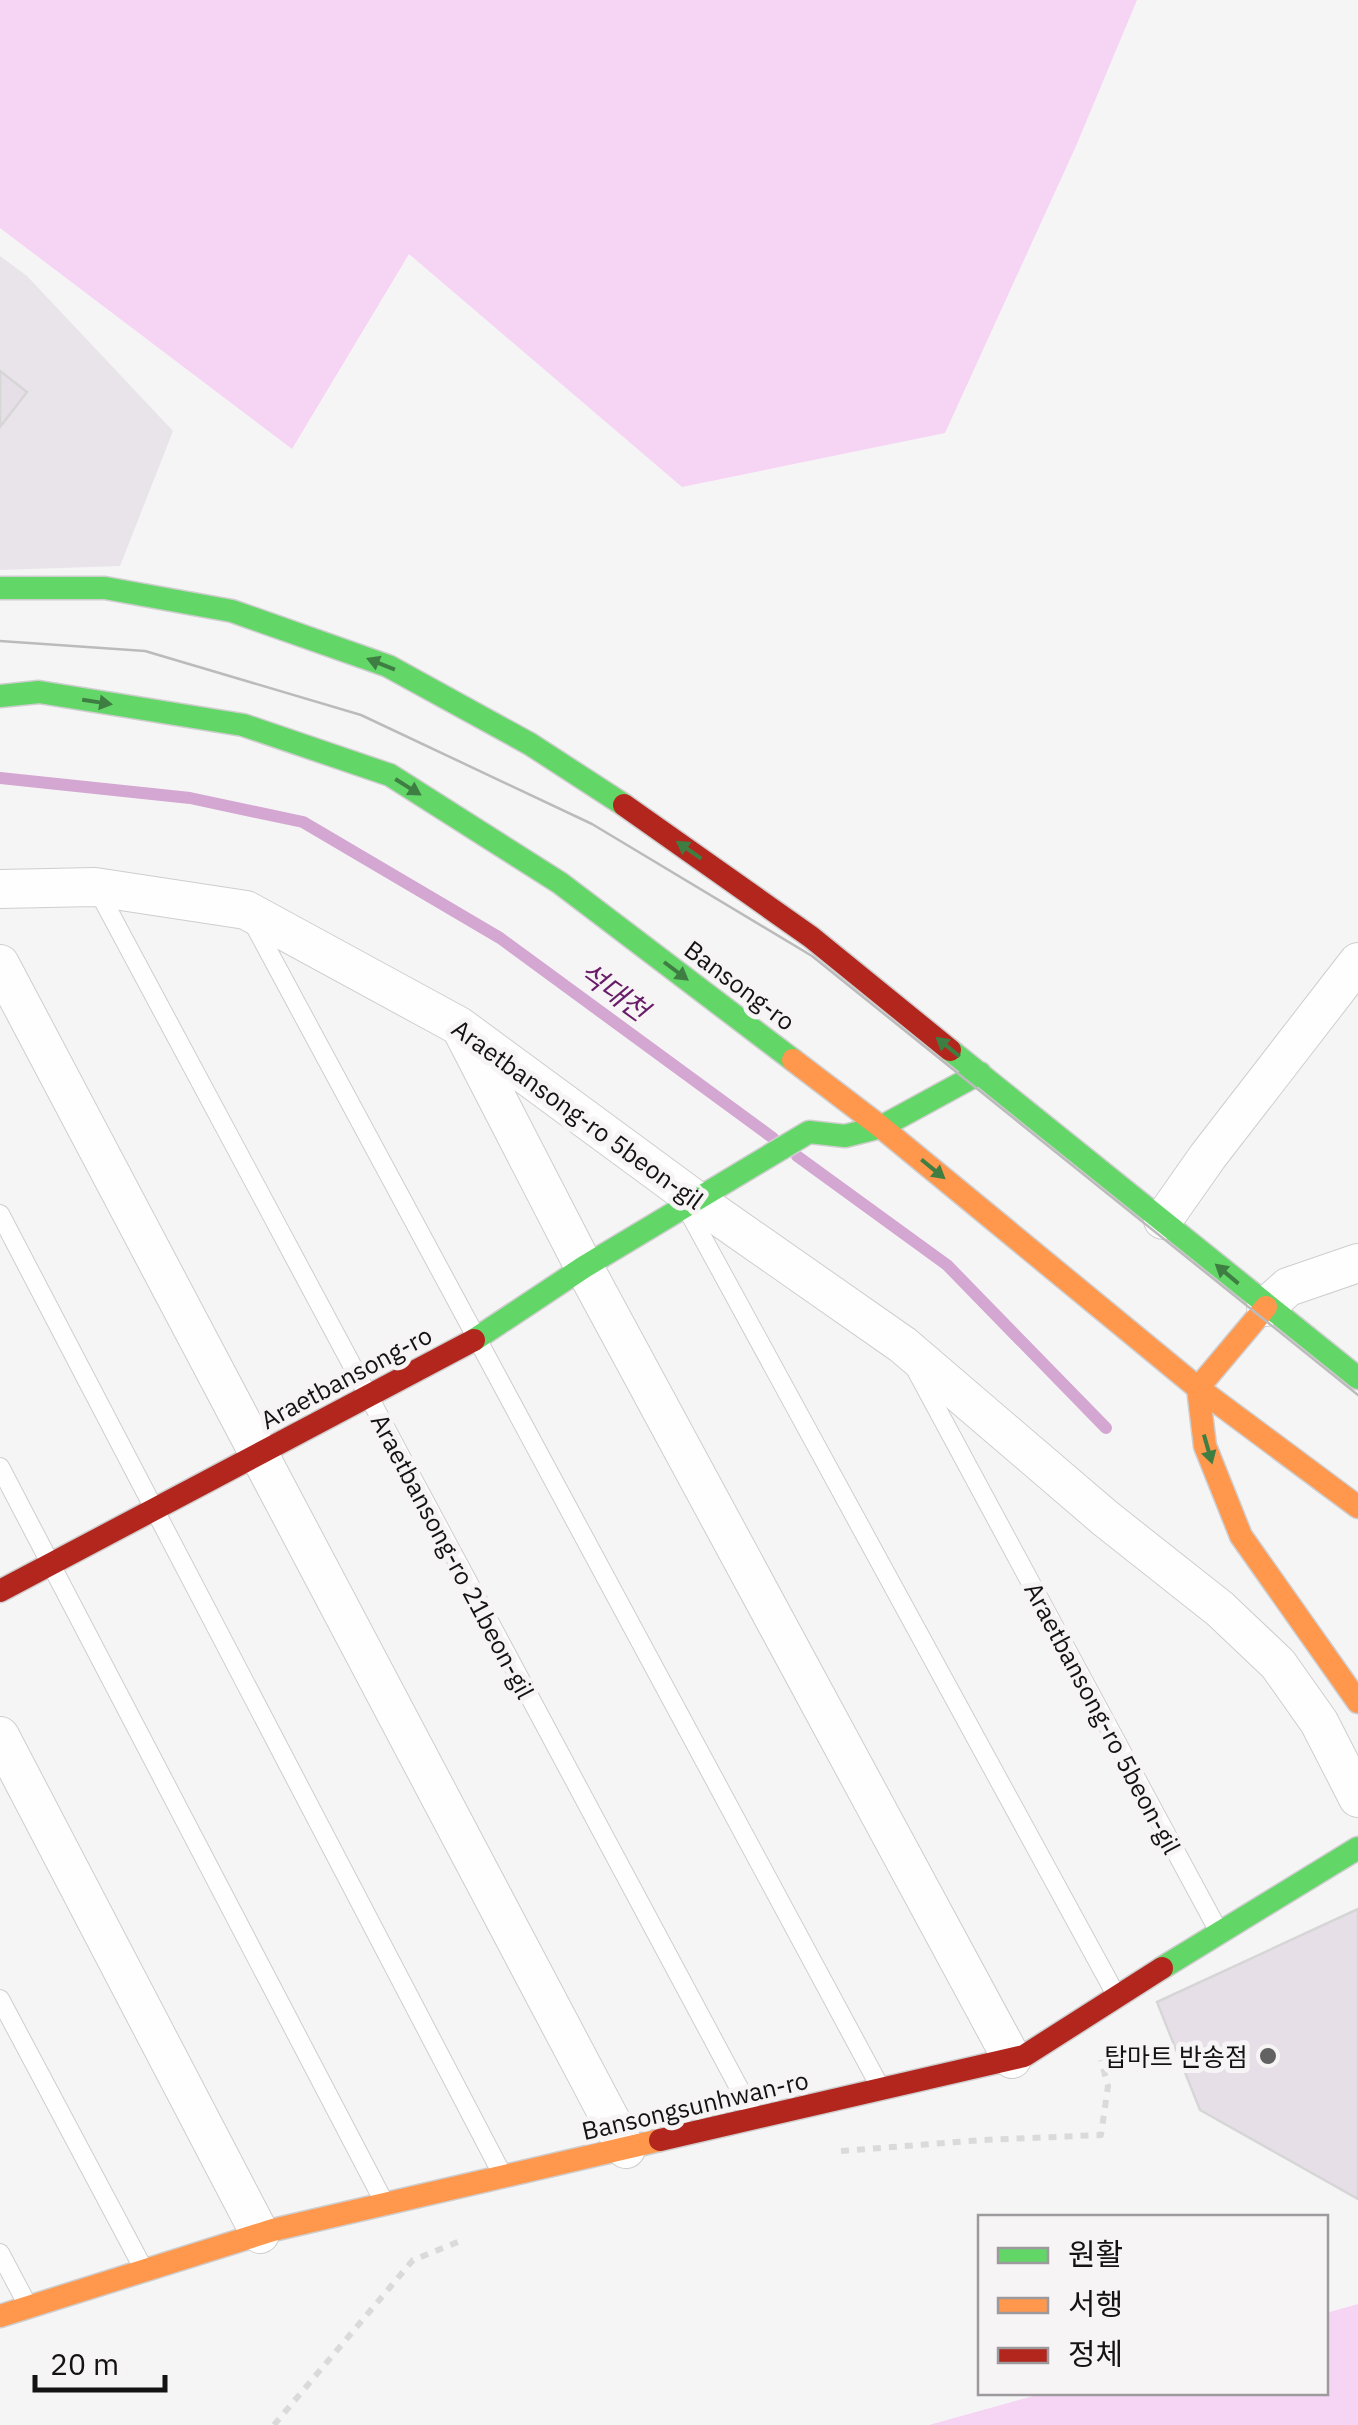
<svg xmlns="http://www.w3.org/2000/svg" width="1358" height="2425" font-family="'IBM Plex Sans','Noto Sans KR',sans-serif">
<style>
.built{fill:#e9e4e9}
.green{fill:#f6d4f4}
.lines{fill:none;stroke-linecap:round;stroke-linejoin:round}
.stream{stroke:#d3a7d1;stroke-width:12}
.building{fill:#e7dfe7;stroke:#d7d6d7;stroke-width:2.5}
.lane-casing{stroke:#cfcecf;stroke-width:20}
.street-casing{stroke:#cfcecf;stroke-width:40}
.fast-casing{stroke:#cfcecf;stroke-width:25}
.slow-casing{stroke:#cfcecf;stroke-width:25}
.jam-casing{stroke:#cfcecf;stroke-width:25}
.path{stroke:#dbdadb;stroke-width:6;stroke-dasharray:8 8;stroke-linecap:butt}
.lane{stroke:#fefefe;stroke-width:18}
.street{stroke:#fefefe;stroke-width:38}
.fast{stroke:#63d668;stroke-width:22}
.slow{stroke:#ff974d;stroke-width:22}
.jam{stroke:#b3261e;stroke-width:22}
.tram{stroke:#bbb;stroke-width:2.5}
.oneway{fill:#3f7e42}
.poi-dot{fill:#636263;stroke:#f7f4f6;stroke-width:4}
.labels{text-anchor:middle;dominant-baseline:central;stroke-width:10;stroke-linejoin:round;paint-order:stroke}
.street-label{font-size:25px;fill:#141314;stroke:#f7f4f6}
.poi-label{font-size:25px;fill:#141314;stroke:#f7f4f6;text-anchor:end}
.water-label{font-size:28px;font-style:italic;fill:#681c68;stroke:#f7f4f6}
</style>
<rect width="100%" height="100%" fill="#f6f5f6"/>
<path class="built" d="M0,256L27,276L173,431L120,566L0,570Z"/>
<path class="green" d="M0,0H1137L1076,146L945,433L682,487L409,254L292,449L0,228Z
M1358,2304V2425H929L1044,2393L1326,2392V2313Z"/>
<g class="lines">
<path class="stream" d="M0,778L190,798L303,822L500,938L773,1138
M797,1156L947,1265L1106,1428"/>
</g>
<path class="building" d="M0,371L27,392L0,427Z
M1358,1909V2199L1200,2110L1157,2002Z"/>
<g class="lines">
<defs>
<path id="lane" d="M97,889L753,2114
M251,919L879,2085
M687,1209L1115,1993
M0,1214L501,2172
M917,1372L1218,1930
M0,1467L383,2200
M0,1999L142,2266
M0,2253L26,2302"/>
<path id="street" d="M0,889L95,887L246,910L459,1026L697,1201L903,1345L1105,1518L1220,1609L1278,1664L1319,1722L1358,1798
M0,964L626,2149
M463,1032L584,1267L1012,2059
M1163,1220L1208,1156L1358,962
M1266,1307L1288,1287L1358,1263
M0,1736L260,2234"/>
<path id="fast" d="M0,588H105L232,611L388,666L530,744L624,805
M0,696L39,692L243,725L390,775L560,883L793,1060
M950,1050L1358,1378
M474,1340L584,1267L809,1132L845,1136L881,1127L980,1073
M1162,1968L1358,1848"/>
<path id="slow" d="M793,1060L881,1127L1198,1388L1358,1507
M1266,1307L1198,1388L1205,1446L1241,1536L1358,1702
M0,2316L273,2230L660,2140"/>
<path id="jam" d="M624,805L811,937L950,1050
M0,1591L474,1340
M660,2140L1024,2056L1162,1968"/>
</defs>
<use href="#lane" class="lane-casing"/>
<use href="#street" class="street-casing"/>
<use href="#fast" class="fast-casing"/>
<use href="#slow" class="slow-casing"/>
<use href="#jam" class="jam-casing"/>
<path class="path" d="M841,2151L983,2140L1101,2135L1108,2086L1101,2060
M274,2425L413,2260L465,2239"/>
<use href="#lane" class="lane"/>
<use href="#street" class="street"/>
<use href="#fast" class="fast"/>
<use href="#slow" class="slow"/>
<use href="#jam" class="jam"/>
<path class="tram" d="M0,641L145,651L361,715L592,824L812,956L1358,1395"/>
</g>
<defs><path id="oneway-solid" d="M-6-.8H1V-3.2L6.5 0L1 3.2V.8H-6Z" transform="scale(2.5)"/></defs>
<g class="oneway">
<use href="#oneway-solid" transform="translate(381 664) rotate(-158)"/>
<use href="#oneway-solid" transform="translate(97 702) rotate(9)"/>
<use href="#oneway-solid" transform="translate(408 787) rotate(32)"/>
<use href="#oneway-solid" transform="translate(689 850) rotate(-145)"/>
<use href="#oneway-solid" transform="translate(676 971) rotate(37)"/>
<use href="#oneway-solid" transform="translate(948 1047) rotate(-141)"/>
<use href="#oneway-solid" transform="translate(933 1169) rotate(39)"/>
<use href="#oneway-solid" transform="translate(1227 1274) rotate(-140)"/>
<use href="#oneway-solid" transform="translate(1208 1449) rotate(74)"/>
</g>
<circle class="poi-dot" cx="1268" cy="2056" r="10"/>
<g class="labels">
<g class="street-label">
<text transform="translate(740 985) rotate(37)">Bansong-ro</text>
<text transform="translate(578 1114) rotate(36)">Araetbansong-ro 5beon-gil</text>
<text transform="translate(346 1377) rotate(-28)">Araetbansong-ro</text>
<text transform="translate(453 1556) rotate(62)">Araetbansong-ro 21beon-gil</text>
<text transform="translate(1103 1718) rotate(62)">Araetbansong-ro 5beon-gil</text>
<text transform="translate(695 2105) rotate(-13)">Bansongsunhwan-ro</text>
</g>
<g class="poi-label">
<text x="1248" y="2056">탑마트 반송점</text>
</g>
<g class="water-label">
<text transform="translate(614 991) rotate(36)">석대천</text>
</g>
</g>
<rect x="978" y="2215" width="350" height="180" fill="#f7f4f6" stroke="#9c9a9c" stroke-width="2.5"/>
<rect x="998" y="2248" width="50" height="15" fill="#63d668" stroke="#9c9a9c" stroke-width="2.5"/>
<text x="1068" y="2265" font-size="30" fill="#141314">원활</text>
<rect x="998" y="2298" width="50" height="15" fill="#ff974d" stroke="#9c9a9c" stroke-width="2.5"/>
<text x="1068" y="2315" font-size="30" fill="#141314">서행</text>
<rect x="998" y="2348" width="50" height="15" fill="#b3261e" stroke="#9c9a9c" stroke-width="2.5"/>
<text x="1068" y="2365" font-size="30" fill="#141314">정체</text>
<path d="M35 2375v15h130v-15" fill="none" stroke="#141314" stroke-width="5"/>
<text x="50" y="2375" font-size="30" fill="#141314" stroke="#f7f4f6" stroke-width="8" paint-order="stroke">20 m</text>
</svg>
